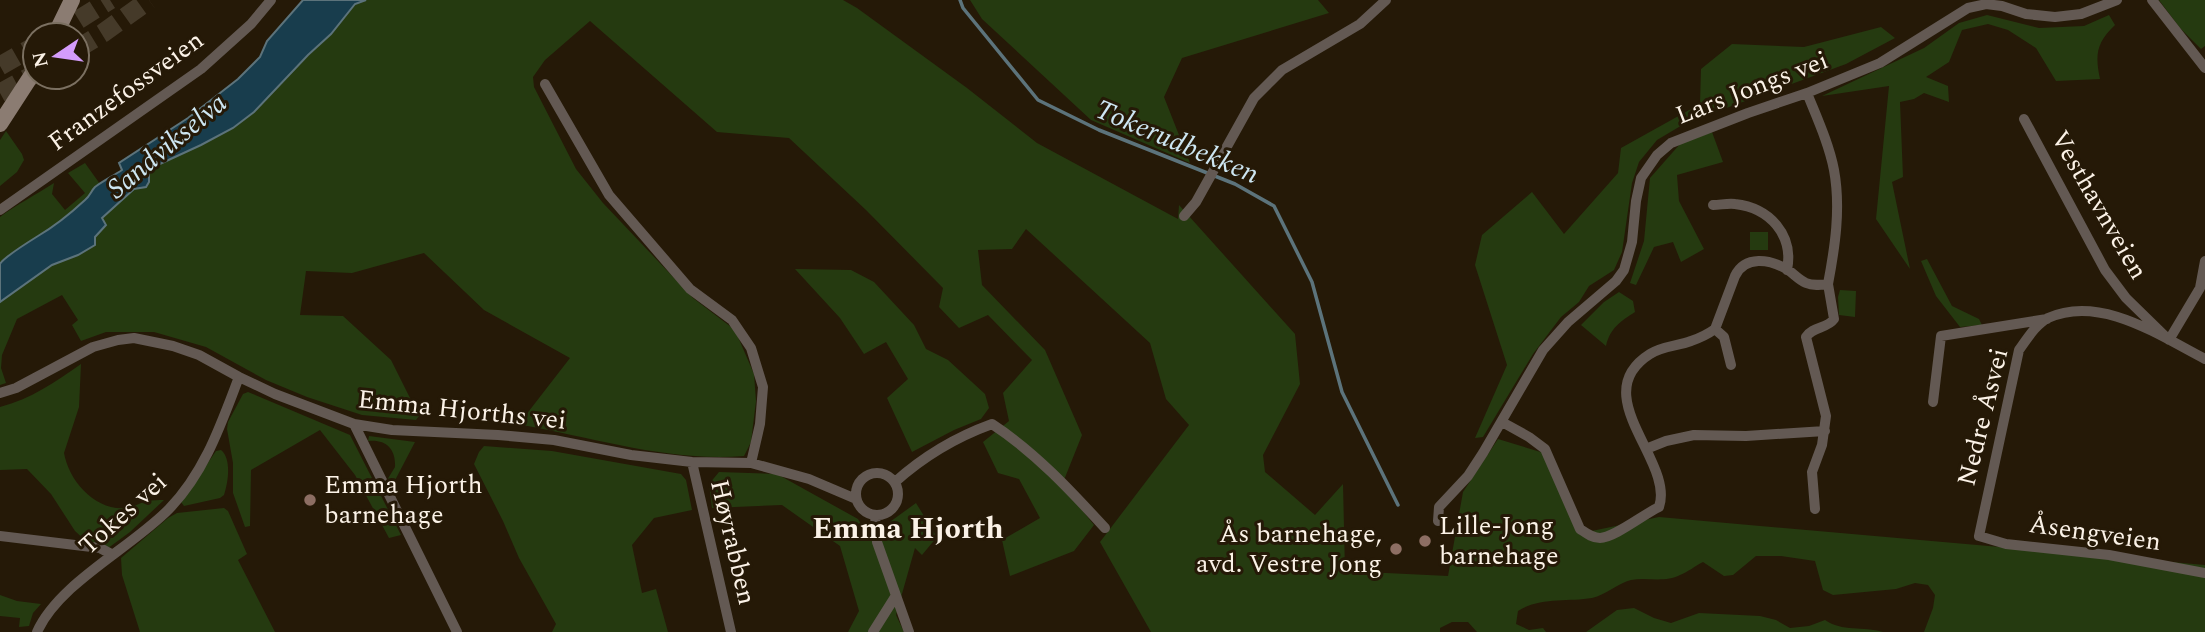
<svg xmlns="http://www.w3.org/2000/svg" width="2205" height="632" font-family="Spectral,serif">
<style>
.green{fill:#253a10}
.water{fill:#183d4d;stroke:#5c737b;stroke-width:2}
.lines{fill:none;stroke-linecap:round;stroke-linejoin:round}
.stream{stroke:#5c737b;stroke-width:3.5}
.motorway-tunnel{stroke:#453a29;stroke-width:19;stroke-dasharray:19 10;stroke-linecap:butt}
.minor{stroke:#635953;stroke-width:10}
.secondary{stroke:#8b7c72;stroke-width:16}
.education-dot{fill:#8d6e63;stroke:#251907;stroke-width:2.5}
.labels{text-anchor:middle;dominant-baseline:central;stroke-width:6;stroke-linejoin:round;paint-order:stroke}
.street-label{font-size:26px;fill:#fbf2e7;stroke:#251907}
.poi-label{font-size:26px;fill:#fbf2e7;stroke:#251907;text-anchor:start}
.water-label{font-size:28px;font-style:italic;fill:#cde6f2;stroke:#251907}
.quarter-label{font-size:30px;font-weight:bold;fill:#fbf2e7;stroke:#251907}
</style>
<rect width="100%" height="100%" fill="#251907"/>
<path class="green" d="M366,0H843L857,8L967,88L1037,143L1178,219L1179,205L1295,334L1300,384L1263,455L1265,472L1315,515L1343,484L1345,571L1448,576L1463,492L1498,439L1547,454L1582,533L1659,517L2205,565V632H1924L1933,608L1935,595L1928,585L1915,583L1896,589L1833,595L1823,590L1815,561L1781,556H1756L1733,575L1724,576L1703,562C1695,566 1688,572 1680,575C1665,583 1647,577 1631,580C1618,583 1606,595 1592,598C1568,602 1539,597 1518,611L1516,624L1529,630L1543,628L1546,632H1477L1468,622H1452L1440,628V632H1151L1100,542L1189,425L1166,399L1150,343L1026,229L1012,249L978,250L982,285L1045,350L1082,435L1062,485L1094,525L1074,551L1010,576L1002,540L1040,518L1019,479L998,473L983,442L1009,421L1003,393L1032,360L988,315L959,328L939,307L943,288L866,210L789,138L717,132L590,21L545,60L533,77L534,87L576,169L603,203L693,298L735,330L754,374L756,401L751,442L744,456C668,462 596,438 522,425V420L570,358L484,310L424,253L352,273L306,271L300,315L343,316L391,360L419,416L416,420L362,415L307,397L266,380L206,347L154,332H106L81,341L72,325L78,320L62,295L17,319L2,355L1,368L6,383L0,385V302L52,265L78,255L106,225L102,218L134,189L146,187L149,182V169L201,145L233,128L331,34L355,4Z
M970,0H1318L1329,13L1182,58L1164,97L1190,163L1091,120L982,19Z
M2159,0H2205V46L2201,49L2180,28Z
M1987,15L2039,28L2084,26L2109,15L2115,25C2096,43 2095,55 2100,79L2056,81L2036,48L2008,30L1988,24L1962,30L1949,62L1926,77L1948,86L1949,102L1924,93L1914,99L1900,102L1903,177L1892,182L1910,269L1876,219L1889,86L1822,96L1924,48L1959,23Z
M1881,27L1895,38L1846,64L1702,117L1684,124L1657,140L1639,162L1632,183L1622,252L1614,270L1589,286L1579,302L1561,317L1533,354L1483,437L1475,438L1507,365L1475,265L1482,235L1532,192L1564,234L1618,173L1621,148L1700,104L1701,69L1732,44L1804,47Z
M6,131L22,154L24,160L17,172L0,186V140Z
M1712,132L1723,162L1677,175L1679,201L1704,249L1681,262L1673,242L1654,247L1636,285L1630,283L1644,241L1650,178L1680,144Z
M85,163L100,184C91,190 88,198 81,204C69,214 57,224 45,232C37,238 28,241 22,248C15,255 4,255 0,264V217C17,204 36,195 54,183L52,194L65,210L85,193L68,173Z
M1750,232H1768V250H1750Z
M1927,259L1952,306L1979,319L1982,325L1960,327L1936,296L1921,261Z
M795,269L851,270L874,282L914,325L926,349L948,360L985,394L989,408L981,419L954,430L912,452L887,398L908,379L886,342L864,354L840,318Z
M1840,290L1856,291L1855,317L1839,315L1838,297Z
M1619,292L1633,301L1635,312C1621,321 1610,328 1606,346L1581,325L1604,302Z
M81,364L79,407L64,453C69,481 95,511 126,508C133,507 140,503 147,501C153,500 159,500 164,500L130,532L100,554L75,531L51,494L27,469L0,470V407C31,399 55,382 81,364Z
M248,392L350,435L401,535L389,538L355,475L320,430L251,470L250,526L245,527L233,493V463L227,429L228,422L243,394Z
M369,436L415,442L391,488L387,480L395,467C396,449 386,439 368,441Z
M484,446L552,451L681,474L686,480L692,510L654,518L632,545L642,593L656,589L668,632H552L556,624L519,558L503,521L474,464L479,452Z
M221,450C232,459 228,483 224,495L220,498L184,506L181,502L216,451Z
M719,472L777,474L858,519L869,537L916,503L937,537L922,555L915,548L896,615L904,632H848L859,611L840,546L782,505L712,508L709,484Z
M224,508L228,511L247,554L238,560L275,632H140L122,575L121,558L168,518L177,513Z
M0,595L17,601L41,604L33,613L29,626L19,627L20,618L0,616Z
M1634,608L1654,618L1671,623L1699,613L1760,616L1776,620L1790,628L1809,626L1825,620C1842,632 1863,626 1883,632H1586L1617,610Z"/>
<path class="water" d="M303,0H366L355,4L331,34L308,55L254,112L233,128L201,145L149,169V182L146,187L134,189L102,218L106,225L95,237V245L78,255L52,265L0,302V264C3,258 30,241 38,236C55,226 71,213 85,200C90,196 91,191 95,187C103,181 113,176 122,170L119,163L188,118L238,79L260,57L267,41Z"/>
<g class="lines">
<path class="stream" d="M960,0L963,8L1038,100L1099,130L1235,184L1274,206L1312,282L1342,392L1398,505"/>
<path class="motorway-tunnel" d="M54,35L110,0
M77,49L103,33L149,0
M0,66L35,46
M0,93L35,74"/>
<path class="minor" d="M2152,0L2205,68
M545,84L609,195L690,289L732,320L751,348L763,387L760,424L751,463
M2024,119L2105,270L2126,298L2169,340L2200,288L2205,261
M1713,205C1720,205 1728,203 1735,204C1770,208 1794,235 1787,270
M0,210L201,69L251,24L271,0
M1184,216L1196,202L1254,98L1282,70L1360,24L1386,0
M1715,329L1724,337L1731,365
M2205,359C2160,336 2100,294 2048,318C2036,324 2027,339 2019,350L1979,536L2006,544L2109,555L2205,573
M0,393L16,388L93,347L118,340L134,338L173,346L199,355L239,377L275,394L354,424L392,430L498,435L554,440L631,455L692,462L751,463L809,479L856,499
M1933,402L1941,336L2047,319
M1502,422L1529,437L1545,449L1580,529C1586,533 1592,538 1600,538C1614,538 1644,514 1659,507C1675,461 1585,395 1650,354C1662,346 1678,346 1691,341C1700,338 1708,334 1715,329L1735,276C1745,255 1770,259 1788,270C1794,274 1799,280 1806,283C1813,286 1820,285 1828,284C1835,247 1841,208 1834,170C1829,144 1817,118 1807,93
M354,424L457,632
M1646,449L1666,441L1694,435L1746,436L1825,431
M692,462L731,632
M856 494a21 21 0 1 1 42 0a21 21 0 1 1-42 0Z
M895,482C924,456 956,437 992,424C1035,452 1071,491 1105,528
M1815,509L1812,472L1822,445L1826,416L1806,337C1813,326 1827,329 1834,319L1828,284
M875,515L877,542L909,632
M1438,521L1439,507L1468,476L1483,453L1543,350L1568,322L1616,281L1624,270L1632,242L1636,201L1641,178L1657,155L1671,143L1748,113L1807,93L1880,63L1968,8L1986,4L2002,6L2026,14L2055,17L2081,14L2117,0
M0,536L100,548L113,555
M37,632C59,583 131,548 169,509C205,472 221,424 239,377
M873,632L895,597"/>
<path class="secondary" d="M55,35L72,0
M0,124L35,70"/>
</g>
<g class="education-dot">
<circle cx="310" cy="500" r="7"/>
<circle cx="1425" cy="541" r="7"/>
<circle cx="1396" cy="549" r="7"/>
</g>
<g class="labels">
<g class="street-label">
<text transform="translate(1752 88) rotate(-21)">Lars Jongs vei</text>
<text transform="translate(126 91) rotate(-36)">Franzefossveien</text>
<text transform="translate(2099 205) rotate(60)">Vesthavnveien</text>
<text transform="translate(462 410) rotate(6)">Emma Hjorths vei</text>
<text transform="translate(1983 417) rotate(-76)">Nedre Åsvei</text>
<text transform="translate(123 514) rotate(-42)">Tokes vei</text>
<text transform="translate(2095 533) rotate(8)">Åsengveien</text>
<text transform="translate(733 542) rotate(77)">Høyrabben</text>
</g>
<g class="poi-label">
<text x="324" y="485">Emma Hjorth<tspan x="324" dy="30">barnehage</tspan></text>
<text x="1439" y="526">Lille-Jong<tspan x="1439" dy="30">barnehage</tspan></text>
<text x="1382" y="534" text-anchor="end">Ås barnehage,<tspan x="1382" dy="30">avd. Vestre Jong</tspan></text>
</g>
<g class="water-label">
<text transform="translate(1177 142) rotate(23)">Tokerudbekken</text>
<text transform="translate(167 146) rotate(-40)">Sandvikselva</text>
</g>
<g class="quarter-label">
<text x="908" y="529">Emma Hjorth</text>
</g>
</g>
<g transform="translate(56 56) rotate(257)"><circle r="33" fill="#251907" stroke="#7b7061" stroke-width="2"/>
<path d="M0-5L12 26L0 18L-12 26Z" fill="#d49cfb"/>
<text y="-10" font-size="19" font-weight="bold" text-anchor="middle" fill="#fbf2e7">N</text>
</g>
</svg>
